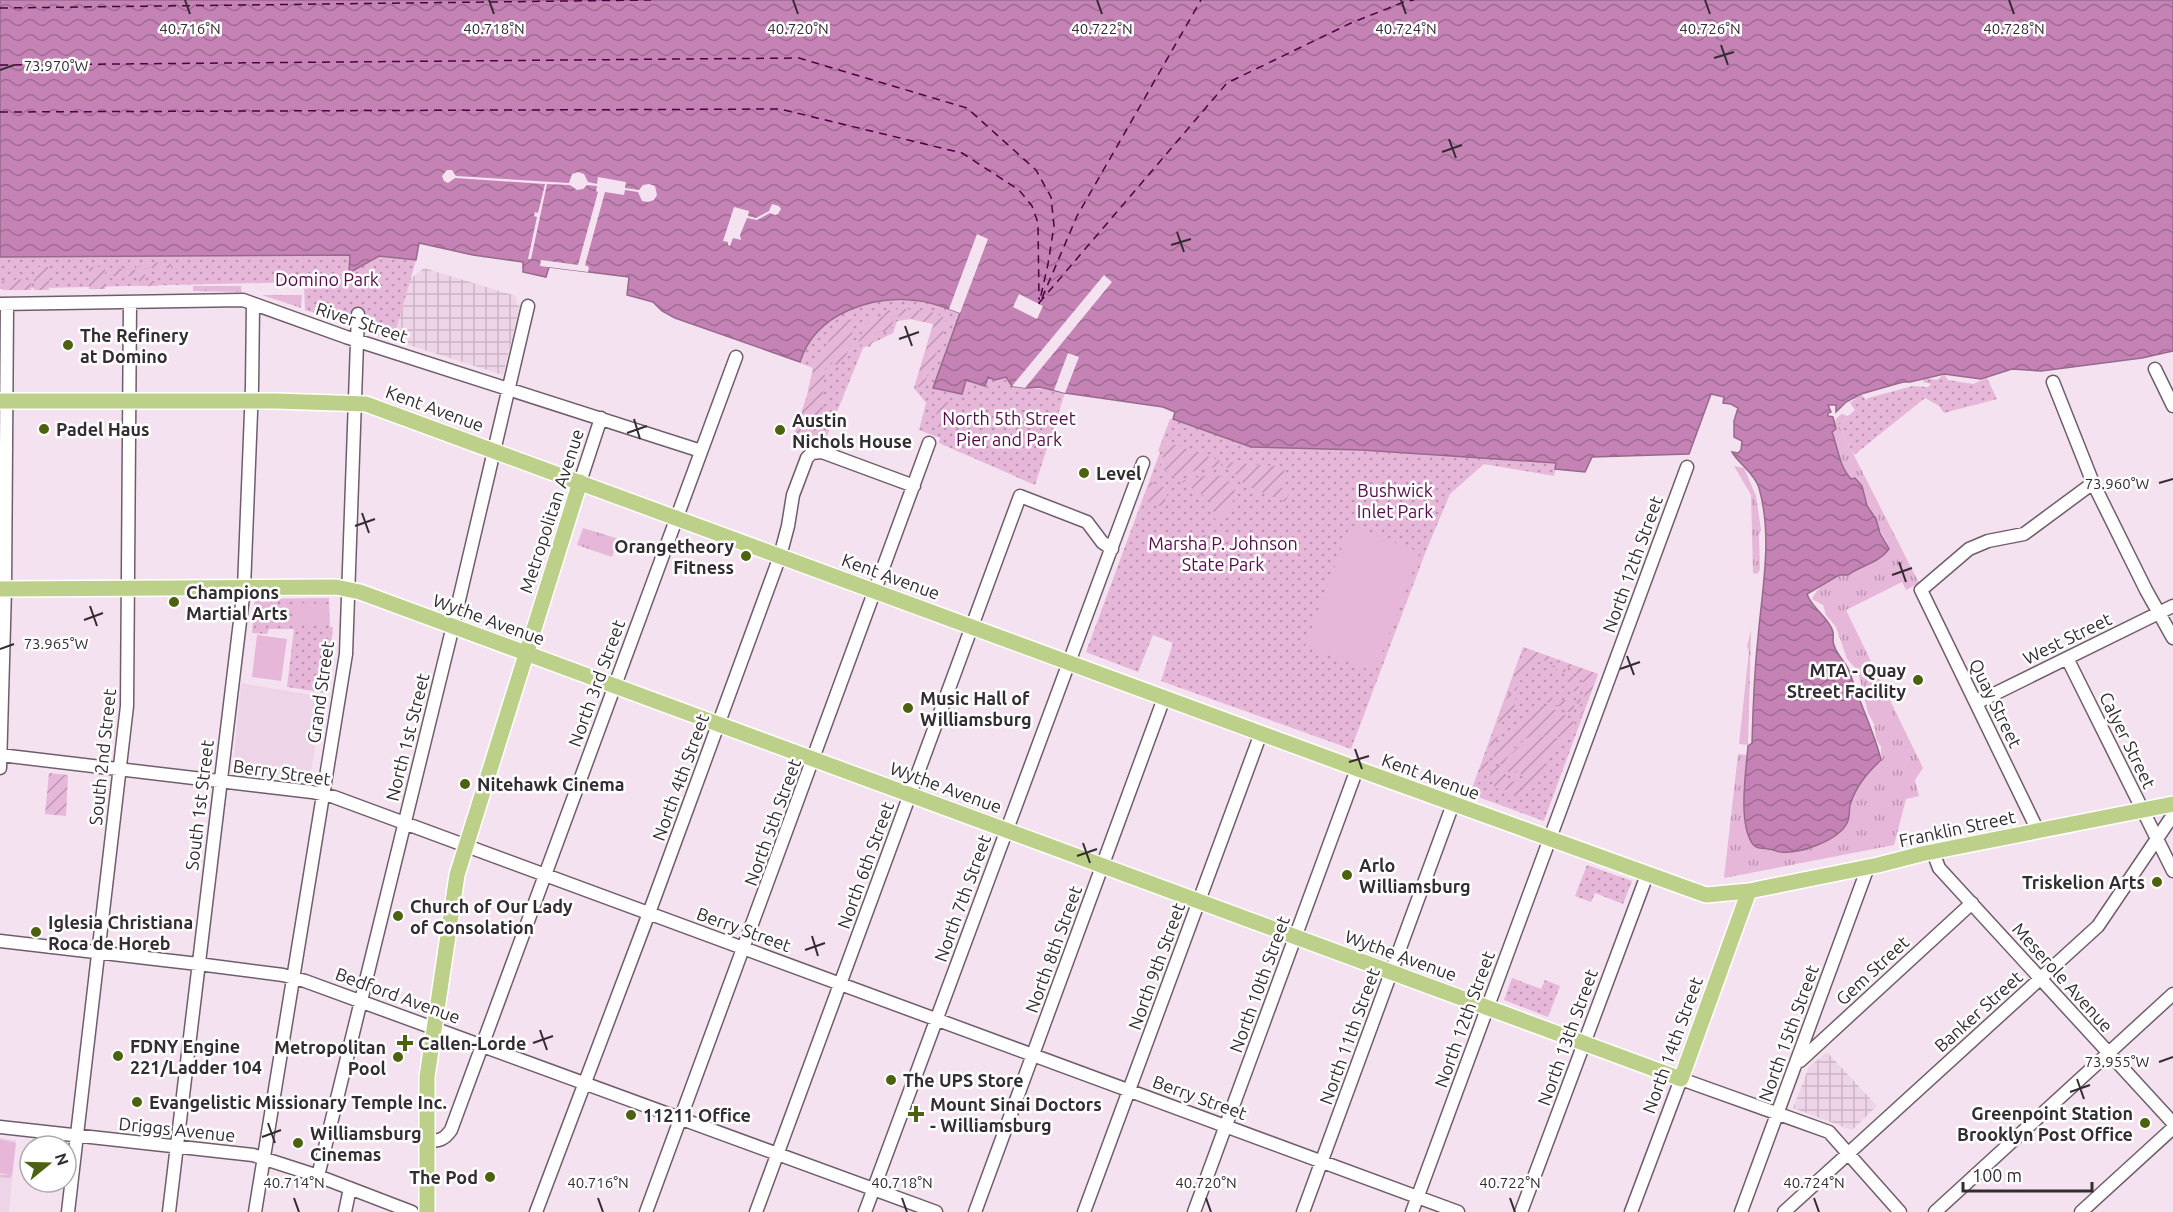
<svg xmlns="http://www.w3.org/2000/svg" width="2173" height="1212" font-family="Ubuntu,sans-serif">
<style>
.built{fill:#eed4e7}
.industrial{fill:url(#industrial-grid)}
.grass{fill:url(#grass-tufts)}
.park{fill:url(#park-dots)}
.garden{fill:url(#garden-furrows)}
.pitch{fill:#e6b7d9}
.water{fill:url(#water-waves);stroke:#98698d;stroke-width:1.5}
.pier{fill:#f5e2f0}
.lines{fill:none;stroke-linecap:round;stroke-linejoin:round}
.ferry{stroke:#4e0042;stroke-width:1.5;stroke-dasharray:8 6;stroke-linecap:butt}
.minor-casing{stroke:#6f5e6a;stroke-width:15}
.major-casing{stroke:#fff;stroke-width:18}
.minor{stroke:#fff;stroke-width:12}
.major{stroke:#bcd089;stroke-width:15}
.ticks{fill:none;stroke:#332c31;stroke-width:2}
.poi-dot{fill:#4c620e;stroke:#fff;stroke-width:2}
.labels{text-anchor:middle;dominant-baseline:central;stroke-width:5;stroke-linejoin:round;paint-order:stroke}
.park-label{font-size:18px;fill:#590a4c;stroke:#fff}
.street-label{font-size:18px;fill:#332c31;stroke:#fff}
.poi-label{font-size:18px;font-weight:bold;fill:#332c31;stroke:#fff;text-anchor:start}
.ticks-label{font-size:15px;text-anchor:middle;fill:#332c31;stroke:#fff;stroke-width:5;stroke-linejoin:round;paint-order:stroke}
</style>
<defs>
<pattern id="industrial-grid" width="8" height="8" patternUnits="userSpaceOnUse" patternTransform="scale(1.5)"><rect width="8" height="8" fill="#eed4e7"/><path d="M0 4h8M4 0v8" fill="none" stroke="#cdb6c7"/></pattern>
<pattern id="grass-tufts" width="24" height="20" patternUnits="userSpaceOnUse" patternTransform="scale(1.5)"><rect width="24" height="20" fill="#e6b7d9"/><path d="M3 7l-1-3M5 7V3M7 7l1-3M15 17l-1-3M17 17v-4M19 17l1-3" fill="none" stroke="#bb95b1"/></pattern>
<pattern id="park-dots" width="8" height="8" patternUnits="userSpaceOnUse" patternTransform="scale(1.5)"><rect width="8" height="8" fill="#e6b7d9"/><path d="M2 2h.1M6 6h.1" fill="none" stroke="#bb95b1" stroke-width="1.8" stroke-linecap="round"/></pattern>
<pattern id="garden-furrows" width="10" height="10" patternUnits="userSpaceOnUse" patternTransform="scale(1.5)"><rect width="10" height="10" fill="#e6b7d9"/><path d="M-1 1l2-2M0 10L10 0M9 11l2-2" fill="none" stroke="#bb95b1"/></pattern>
<pattern id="water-waves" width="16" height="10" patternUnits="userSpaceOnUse" patternTransform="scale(1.5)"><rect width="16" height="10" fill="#c483b4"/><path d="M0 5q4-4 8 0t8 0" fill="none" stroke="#a06b93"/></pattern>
</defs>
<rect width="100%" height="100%" fill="#f5e2f0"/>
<path class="built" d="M241,683L324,697L310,777L233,768Z
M0,1138L16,1140L9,1212H0Z"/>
<path class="industrial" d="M424,268L516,296L517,305L520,306L503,375L393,340L410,279Z
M1827,1052L1877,1106L1852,1130L1793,1108L1809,1067Z"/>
<path class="grass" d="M193,286H241V292L193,291Z
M262,295H302L301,308Z
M1842,414L1850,417L1838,424L1919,583L1906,590L1902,582L1846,610L1923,768L1915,780L1919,796L1906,799L1894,845L1724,878L1738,754L1747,755C1745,784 1740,816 1752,844L1763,849L1781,852L1847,823C1852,792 1859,781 1881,760V747L1876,739L1874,724L1868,713L1858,671L1847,659L1836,627L1826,615L1823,605L1812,599C1819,585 1832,574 1848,575L1887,543L1867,506L1862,486L1848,476L1837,451V446L1832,432L1836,429C1834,421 1835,418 1842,414Z
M1734,466L1744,468L1756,496L1761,530L1759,535L1760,570L1757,574L1753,573L1751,495Z
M583,528L619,539L612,557L577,545Z
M1751,630L1748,745L1739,744L1749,651L1747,647Z"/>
<path class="park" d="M977,234L966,380L988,377L995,380L1006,377C1021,392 1046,387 1065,393L1035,485L939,443L940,438L919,430L926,403L914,388L933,324L911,319L897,321L893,333L863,348L823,446L801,444L793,437L807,395L813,368L800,363C818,300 894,291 949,308Z
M351,255L350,273L379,256L416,260L393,340L376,335C372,320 366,313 350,312V324L305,310L304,282L0,289V257Z
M1944,374L1948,380L1973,384L1987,378L1997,399L1944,413L1939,406L1925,398L1854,455L1838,424L1849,417L1848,416L1855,410L1850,403L1861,394L1866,400L1868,398L1913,386L1928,387L1931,384L1923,382L1924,378L1937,380Z
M1170,419L1362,450L1557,463L1554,476L1484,464L1450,494L1426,551L1351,749L1161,681L1173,643L1153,635L1138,672L1086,652L1160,452L1158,451Z
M329,598L330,627H333L326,693L287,687L294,629H269L267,634L252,633L255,599Z
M1523,647L1598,674L1544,821L1470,794Z
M1587,865L1632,881L1623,904L1595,893L1591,902L1575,896Z
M1512,978L1541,989L1545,980L1560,986L1548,1017L1504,1000Z"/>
<path class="garden" d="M145,262L171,263V268H145V281H159L158,286H139V266L145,265Z
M127,266H135V276H108V268L126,269Z
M34,267H49V290H34Z
M89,267H105V289H89Z
M16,279L31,280V290H2V281L15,280Z
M898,308L936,313L946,319C943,343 930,365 923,388L915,386L934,324L897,316L894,318L890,333L878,331L870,347L858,344L866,320L884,316V310L895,311Z
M852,319C854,335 850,353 839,366L832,363L828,364L826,367C825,375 823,383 823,392C823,406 825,417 818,430L807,432L801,444L793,437L808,395L814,367L809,365L820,360L823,353H824L834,327Z
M939,401L951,403L943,430L934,425Z
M1167,442L1221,461V467L1203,468L1177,477L1160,468Z
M1227,462L1285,467L1281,489L1289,494L1285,502L1245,485L1231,469L1225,467Z
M1213,474L1226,478L1235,488L1232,505L1216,522L1210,500L1181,481Z
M1150,482L1169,489L1163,507L1144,500Z
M1209,534L1201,559L1178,551L1188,540Z
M1525,648L1598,674L1580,720C1581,710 1587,694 1584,684C1579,667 1543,652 1529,667C1524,673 1519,683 1516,691L1510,688Z
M1550,665C1576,666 1586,692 1578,715L1576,696L1568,680L1569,678L1561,670L1559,671Z
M1509,693L1516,696L1514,710L1509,715H1507L1500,725L1501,726L1494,747L1488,755L1490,756L1484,778L1474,787Z
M1544,694L1558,700H1574V715L1563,709V707L1543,701Z
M1537,704L1561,712L1575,723L1568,738C1536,734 1520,731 1504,764H1497L1491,767C1493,744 1523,721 1537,704Z
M1546,736L1561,739L1562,742L1544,766L1539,782L1529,792L1526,793L1522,788L1524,779L1518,770L1509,775C1501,753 1527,738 1546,736Z
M1499,765L1504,766C1505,775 1507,782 1518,782V788L1523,795L1516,797L1506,790L1494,788L1493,778H1490L1491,770Z
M49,773L68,775L66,816L45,814Z"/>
<path class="pitch" d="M1350,526L1420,552L1375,672L1305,646Z
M255,600H271L269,617L254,616Z
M294,603L328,604V623H293Z
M257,635L287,639L281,681L252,677Z
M0,1139L16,1143L12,1175L10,1178L0,1177V1175H10L0,1173V1143L14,1144L0,1143Z"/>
<path class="water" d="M0,0H2173V351L2142,358L2041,371L2012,369L1981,379L1944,374L1910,382H1903L1861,394L1846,402L1836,412V405H1828L1831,412L1828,413V416L1833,417L1836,429L1832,432C1838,448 1839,466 1851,479L1855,478L1862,486L1867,506L1876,519L1880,533L1889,549C1878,564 1861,565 1848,575H1839L1807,594C1812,609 1829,617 1833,632C1834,636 1832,641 1834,645C1837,656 1847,663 1850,673C1859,702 1874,731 1881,760C1867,773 1856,786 1850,805C1849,811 1850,818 1847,823C1838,841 1799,854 1781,852C1777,852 1773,849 1768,849C1762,848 1755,849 1752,843C1738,822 1746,771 1748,746L1752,743C1753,708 1754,673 1758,638C1762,589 1773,537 1759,488C1755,474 1739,464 1732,452L1738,453L1741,450L1742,441L1734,437V421L1738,408L1731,404L1723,403L1724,397L1711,394L1689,454L1592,457L1585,472L1555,469L1556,463L1362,450L1251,447L1173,419L1175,412L1163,407L1065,393L1039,387L1025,388L1012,386L1006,377L995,380L988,377L985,386L966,380L962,394L933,388L960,313C947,308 934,303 920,301C873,294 815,313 800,362L675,318L662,311L653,302L627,295L629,277L549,267L546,277L523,272V262L473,255L419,243L416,260L379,256L349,273L350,255L0,257Z"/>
<path class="pier" d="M447,170H452L456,176L569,183L572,174L578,172L584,174L588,182L597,184L598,177L626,182L625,188L639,190L643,185L649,184L655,186L657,195L654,200L648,202L642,201L638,192L625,190L624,195L605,192L585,265L589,267L588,272L540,266L541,260L578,265L598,192L596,191L597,186L587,185L583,189L577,190L570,185L547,184L531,259H528L537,217L534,216L535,212L538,213L545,184L455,178L448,183L444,181L442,176Z
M772,204L779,206L781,209L778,214L775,215L770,213L757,220L747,218L740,235L741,240L733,238L730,246L728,245V242L723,241L734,207L749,211L748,216L756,218L769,211Z
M977,234L988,239L960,313L949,309Z
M1104,275L1112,282L1025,388L1012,386Z
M1019,294L1043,306L1037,319L1013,307Z
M1068,353L1079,357L1065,393L1054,390Z"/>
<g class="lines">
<path class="ferry" d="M0,8L651,0
M0,65L799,58L967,108L1036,170L1051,197L1054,226L1048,264L1039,304
M0,112L780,109L962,153L1019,190L1032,206L1038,223L1039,300
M1042,298L1077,216L1201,0
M1039,303L1227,83L1351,23L1404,2L1414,0"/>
<defs>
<path id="minor" d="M0,304L243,300L346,337L701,451
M2155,369L2173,406
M2053,382L2093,483L2146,590L2173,638
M580,482L601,418
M2067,658L2173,871
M1976,703L2173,606
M0,755L312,792L334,797L1458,1212
M0,768L5,589L7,304
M2038,831L1921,590L1969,549L1988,541L2024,534L2093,483
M1933,852L1939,868L2173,1123
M0,941L198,964L283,975L305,981L936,1212
M1800,1061L1972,903
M0,1127L253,1155L318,1176L412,1212
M427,1141C439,1141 444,1140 451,1130L736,357
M318,1176L451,634L528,306
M68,1212L127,706L130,302
M169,1212L244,588L252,387L253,304
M255,1212L346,654L358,314
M345,1212L350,1188
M536,1212L649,913L780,556L788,526L793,495L807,458L812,453L822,452L914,486
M646,1212L929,443
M756,1212L1020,496L1087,522L1102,542L1112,549
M865,1212L1143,463
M975,1212L1164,698
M1084,1212L1261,733
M1194,1212L1357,769
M1303,1212L1453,804
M1412,1212L1687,467
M1521,1212L1647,875
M1631,1212L1681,1079L1829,1132L1900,1212
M1741,1212L1868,867
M1784,1212L2098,926L2173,815
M1935,1212L2173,994
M2081,1212L2173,1128"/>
<path id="major" d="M0,401H276L366,404L1366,772L1706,895L1749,891L1878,865L1921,854L2173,804
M0,589L336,587L360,592L1681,1079L1749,891
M427,1212V1077L457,875L580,482"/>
</defs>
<use href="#minor" class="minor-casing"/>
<use href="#major" class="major-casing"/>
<use href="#minor" class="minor"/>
<use href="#major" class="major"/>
</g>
<path class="ticks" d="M185,0L190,14M489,0L494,14M793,0L798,14M1097,0L1102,14M1401,0L1406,14M1705,0L1710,14M2009,0L2014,14M1721,45L1728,65M1714,58L1734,52M0,70L14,65M1449,139L1456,158M1442,152L1462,145M1177,232L1184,252M1171,245L1191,239M905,326L912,346M899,339L919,332M634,419L640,439M627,433L647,426M2159,483L2173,479M362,513L369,533M355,526L375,519M1899,562L1906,582M1892,575L1912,568M90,606L97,626M84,620L103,613M0,649L14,644M1627,656L1634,675M1620,669L1640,662M1355,749L1362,769M1349,762L1369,756M1083,843L1090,863M1077,856L1097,849M812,936L818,956M805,950L825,943M540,1030L547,1050M533,1043L553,1036M2159,1062L2173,1057M2077,1079L2084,1099M2070,1092L2090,1085M268,1123L275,1143M262,1137L281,1130M294,1198L299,1212M598,1198L603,1212M902,1198L907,1212M1206,1198L1211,1212M1510,1198L1515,1212M1814,1198L1819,1212"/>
<g class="poi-dot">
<circle cx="68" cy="345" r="6"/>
<circle cx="44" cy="429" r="6"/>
<circle cx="780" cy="430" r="6"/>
<circle cx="1084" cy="473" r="6"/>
<circle cx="746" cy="556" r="6"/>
<circle cx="174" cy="602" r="6"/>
<circle cx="1918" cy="680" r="6"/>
<circle cx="908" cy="708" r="6"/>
<circle cx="465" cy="784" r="6"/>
<circle cx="1347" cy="875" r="6"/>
<circle cx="2157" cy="882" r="6"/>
<circle cx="398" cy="916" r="6"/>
<circle cx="36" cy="932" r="6"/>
<path d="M402 1034h6v6h6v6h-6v6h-6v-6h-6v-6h6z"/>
<circle cx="118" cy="1056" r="6"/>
<circle cx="398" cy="1057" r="6"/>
<circle cx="891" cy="1080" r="6"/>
<circle cx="137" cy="1102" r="6"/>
<path d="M913 1105h6v6h6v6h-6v6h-6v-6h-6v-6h6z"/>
<circle cx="631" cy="1115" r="6"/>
<circle cx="2145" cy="1123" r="6"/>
<circle cx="298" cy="1143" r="6"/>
<circle cx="490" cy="1177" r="6"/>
</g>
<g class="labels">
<g class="park-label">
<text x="327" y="279">Domino Park</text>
<text x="1009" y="418">North 5th Street<tspan x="1009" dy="21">Pier and Park</tspan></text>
<text x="1395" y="490">Bushwick<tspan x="1395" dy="21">Inlet Park</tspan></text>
<text x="1223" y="543">Marsha P. Johnson<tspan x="1223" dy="21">State Park</tspan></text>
</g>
<g class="street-label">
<text transform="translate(362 322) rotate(18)">River Street</text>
<text transform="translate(435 408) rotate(20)">Kent Avenue</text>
<text transform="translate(551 511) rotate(-72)">Metropolitan Avenue</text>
<text transform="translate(1632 564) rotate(-70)">North 12th Street</text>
<text transform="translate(891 576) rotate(20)">Kent Avenue</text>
<text transform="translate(489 619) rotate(20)">Wythe Avenue</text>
<text transform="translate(2067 638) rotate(-26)">West Street</text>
<text transform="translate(596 683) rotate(-70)">North 3rd Street</text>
<text transform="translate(320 692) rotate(-82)">Grand Street</text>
<text transform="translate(1996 703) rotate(64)">Quay Street</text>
<text transform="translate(407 737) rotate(-76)">North 1st Street</text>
<text transform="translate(2128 740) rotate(64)">Calyer Street</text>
<text transform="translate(102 757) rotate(-84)">South 2nd Street</text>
<text transform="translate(282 772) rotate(8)">Berry Street</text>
<text transform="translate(1431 776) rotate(20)">Kent Avenue</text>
<text transform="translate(680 777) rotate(-70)">North 4th Street</text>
<text transform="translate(946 787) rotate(20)">Wythe Avenue</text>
<text transform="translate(199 805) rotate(-83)">South 1st Street</text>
<text transform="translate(772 822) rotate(-70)">North 5th Street</text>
<text transform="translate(1957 828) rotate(-12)">Franklin Street</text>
<text transform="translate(865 865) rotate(-70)">North 6th Street</text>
<text transform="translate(962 898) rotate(-70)">North 7th Street</text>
<text transform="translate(744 929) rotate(20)">Berry Street</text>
<text transform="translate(1053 949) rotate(-70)">North 8th Street</text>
<text transform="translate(1401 955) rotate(20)">Wythe Avenue</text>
<text transform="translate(1156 966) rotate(-70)">North 9th Street</text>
<text transform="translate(1872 970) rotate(-43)">Gem Street</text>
<text transform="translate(2063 977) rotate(48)">Meserole Avenue</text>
<text transform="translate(1259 984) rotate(-70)">North 10th Street</text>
<text transform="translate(398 995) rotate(20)">Bedford Avenue</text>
<text transform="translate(1978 1011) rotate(-42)">Banker Street</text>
<text transform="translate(1464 1019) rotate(-70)">North 12th Street</text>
<text transform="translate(1788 1033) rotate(-70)">North 15th Street</text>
<text transform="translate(1349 1036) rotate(-70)">North 11th Street</text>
<text transform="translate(1567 1037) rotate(-70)">North 13th Street</text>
<text transform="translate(1672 1045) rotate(-70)">North 14th Street</text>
<text transform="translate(1200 1097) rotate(20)">Berry Street</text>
<text transform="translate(177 1129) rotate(6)">Driggs Avenue</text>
</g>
<g class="poi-label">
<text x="80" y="335">The Refinery<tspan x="80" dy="21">at Domino</tspan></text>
<text x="792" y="420">Austin<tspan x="792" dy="21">Nichols House</tspan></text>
<text x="56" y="429">Padel Haus</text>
<text x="1096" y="473">Level</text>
<text x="734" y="546" text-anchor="end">Orangetheory<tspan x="734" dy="21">Fitness</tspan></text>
<text x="186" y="592">Champions<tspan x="186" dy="21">Martial Arts</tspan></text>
<text x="1906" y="670" text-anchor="end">MTA - Quay<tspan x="1906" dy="21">Street Facility</tspan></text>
<text x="920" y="698">Music Hall of<tspan x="920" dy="21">Williamsburg</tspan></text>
<text x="477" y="784">Nitehawk Cinema</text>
<text x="1359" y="865">Arlo<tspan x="1359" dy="21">Williamsburg</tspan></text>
<text x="2145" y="882" text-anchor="end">Triskelion Arts</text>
<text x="410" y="906">Church of Our Lady<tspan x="410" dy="21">of Consolation</tspan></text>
<text x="48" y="922">Iglesia Christiana<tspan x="48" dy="21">Roca de Horeb</tspan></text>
<text x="418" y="1043">Callen-Lorde</text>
<text x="130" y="1046">FDNY Engine<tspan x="130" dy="21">221/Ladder 104</tspan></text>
<text x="386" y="1047" text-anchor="end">Metropolitan<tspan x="386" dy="21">Pool</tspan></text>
<text x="903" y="1080">The UPS Store</text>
<text x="149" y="1102">Evangelistic Missionary Temple Inc.</text>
<text x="930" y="1104">Mount Sinai Doctors<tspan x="930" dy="21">- Williamsburg</tspan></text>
<text x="2133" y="1113" text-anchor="end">Greenpoint Station<tspan x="2133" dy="21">Brooklyn Post Office</tspan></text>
<text x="643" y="1115">11211 Office</text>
<text x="310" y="1133">Williamsburg<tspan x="310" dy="21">Cinemas</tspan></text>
<text x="478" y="1177" text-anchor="end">The Pod</text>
</g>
</g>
<g class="ticks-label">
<text x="494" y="34">40.718°N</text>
<text x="1406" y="34">40.724°N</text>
<text x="2014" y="34">40.728°N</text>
<text x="190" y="34">40.716°N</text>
<text x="798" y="34">40.720°N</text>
<text x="1102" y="34">40.722°N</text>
<text x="1710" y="34">40.726°N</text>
<text x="56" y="71">73.970°W</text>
<text x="2117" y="489">73.960°W</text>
<text x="56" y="649">73.965°W</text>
<text x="2117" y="1067">73.955°W</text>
<text x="294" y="1188">40.714°N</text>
<text x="598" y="1188">40.716°N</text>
<text x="902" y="1188">40.718°N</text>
<text x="1206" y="1188">40.720°N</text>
<text x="1510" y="1188">40.722°N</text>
<text x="1814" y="1188">40.724°N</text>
</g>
<g transform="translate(48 1164) rotate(71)"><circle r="28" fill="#ffffff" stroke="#adabad" stroke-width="1.5"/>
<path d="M0-4.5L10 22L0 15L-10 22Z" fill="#4c620e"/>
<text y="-9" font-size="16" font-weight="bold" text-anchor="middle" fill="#332c31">N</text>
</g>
<path d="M1963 1182v9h129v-9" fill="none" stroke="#332c31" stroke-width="3"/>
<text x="1972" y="1182" font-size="18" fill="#332c31" stroke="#ffffff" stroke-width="4.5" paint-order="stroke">100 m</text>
</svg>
